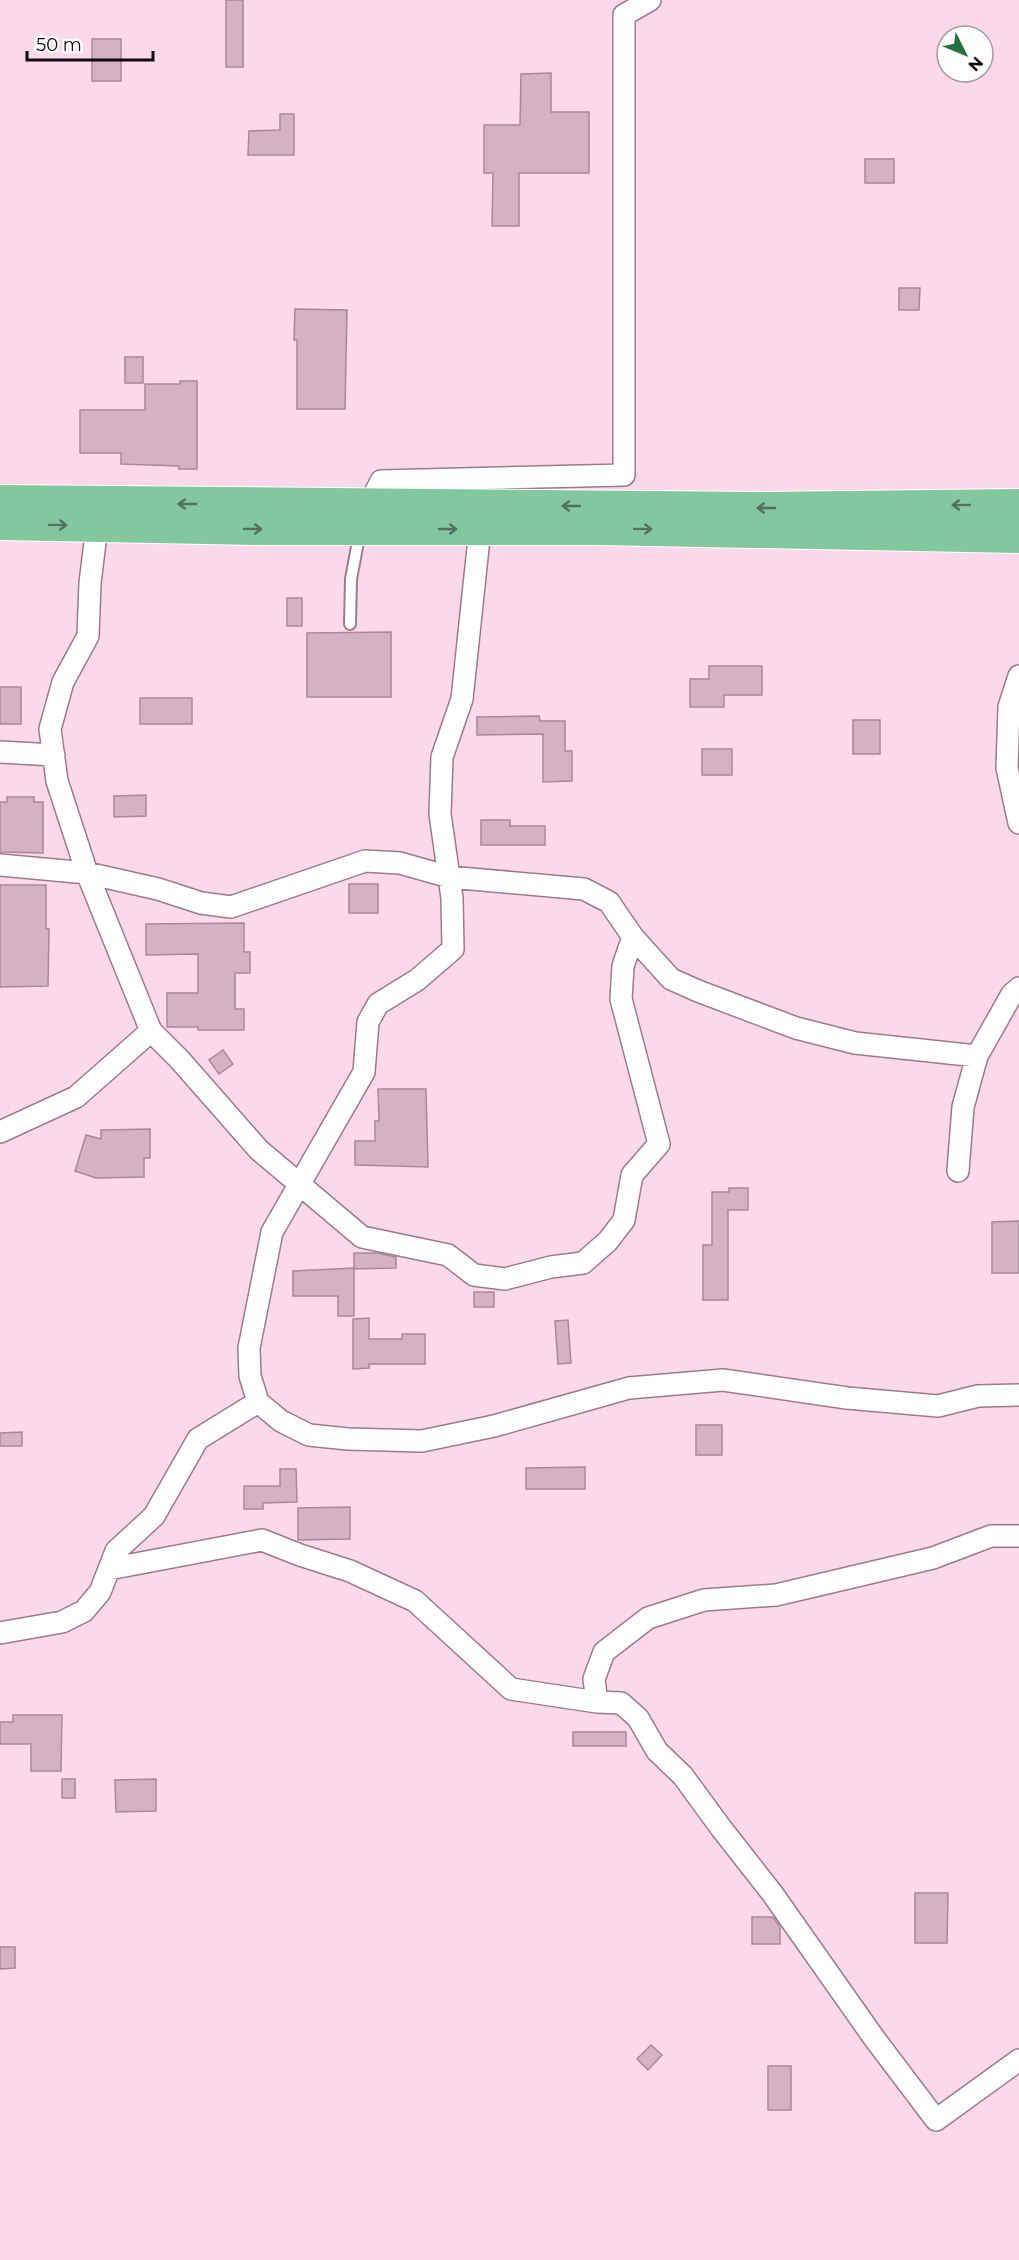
<svg xmlns="http://www.w3.org/2000/svg" width="1019" height="2260" font-family="Montserrat,sans-serif">
<style>
.building{fill:#d3b2c3;stroke:#a88999;stroke-width:1.5}
.lines{fill:none;stroke-linecap:round;stroke-linejoin:round}
.service-casing{stroke:#9a7c8b;stroke-width:14}
.minor-casing{stroke:#9a7c8b;stroke-width:24}
.primary-casing{stroke:#fff;stroke-width:34}
.service{stroke:#fff;stroke-width:10}
.minor{stroke:#fff;stroke-width:21}
.primary{stroke:#83c79e;stroke-width:32}
.oneway{stroke:#50715d}
</style>
<rect width="100%" height="100%" fill="#fbd9ea"/>
<path class="building" d="M226,0H243V67H226Z
M92,39H121V81H92Z
M551,73V112H589V173H519V226H492L493,173H484V125H520L521,74Z
M280,114H294V155H248L249,131L280,130Z
M865,159H894V183H865Z
M899,288H920L919,310H899Z
M295,309L347,310L345,409H297V340H294Z
M125,357H143V383H125Z
M180,381H197V469H179V466L121,464V453H80V410H145V384H180Z
M287,598H302V626H287Z
M391,632V697H307V633Z
M709,666H762V695H724V707H690V679H709Z
M0,687H21V724H0Z
M140,698H192V724H140Z
M539,716L540,721H565V751H572V781L543,782V734L477,735V717Z
M853,720H880V754H853Z
M702,749H732V775H702Z
M146,795V816L114,817V796Z
M7,797H34V802H43V853L0,852V802H7Z
M481,820H510V826H545V845H481Z
M349,884H378V913H349Z
M0,885H46V929H49L48,986L0,987Z
M244,923V952H250V973H235V1009H244V1030H198V1027H167V993H198V954L146,955V924Z
M223,1050L233,1064L219,1074L209,1060Z
M378,1089H426L428,1167L355,1165V1141H375V1121H379Z
M150,1129V1158H144V1177L96,1178L75,1171L86,1135L101,1139V1130Z
M729,1188H748V1210H728V1300H703V1245H712V1192H729Z
M1019,1221V1273H992V1222Z
M354,1253H377L396,1257V1268L354,1269Z
M354,1268V1316H338V1296H293V1271Z
M474,1292H494V1307H474Z
M369,1318V1339H402V1334H425V1364H369V1368L353,1369V1319Z
M568,1320L571,1363L558,1364L555,1321Z
M696,1425H722V1455H696Z
M22,1432V1446H0V1433Z
M585,1467V1489H526V1468Z
M280,1469H296L297,1502L263,1503V1509H244V1486H280Z
M350,1507V1539L298,1540V1508Z
M13,1715H62L61,1771H31V1744H0V1722H13Z
M573,1732H626V1746H573Z
M62,1779H75V1798H62Z
M156,1779V1811L116,1812L115,1780Z
M915,1893H948L947,1943H915Z
M752,1917H773L780,1927V1944H752Z
M0,1947H15V1968L0,1969Z
M651,2045L662,2055L648,2070L637,2059Z
M768,2066H791V2110H768Z"/>
<g class="lines">
<defs>
<path id="service" d="M350,624L351,579L360,531"/>
<path id="minor" d="M369,505L381,481L624,475V15L650,0
M94,515L97,526L90,583L88,636L63,682L50,729L57,781L87,873L151,1031L180,1060L259,1150L362,1237L448,1255L474,1275L505,1279L551,1267L583,1263L608,1241L624,1220L632,1175L659,1144L621,999L623,966L633,937
M480,529L462,699L442,757L440,814L452,898L453,949L417,980L378,1004L368,1022L364,1072L272,1232L249,1348L250,1376L258,1402L281,1421L309,1435L348,1439L422,1441L494,1426L629,1388L723,1380L847,1398L938,1406L978,1396L1019,1395
M1019,676L1009,707L1007,768L1019,823
M0,752L54,755
M0,865L87,873L158,889L201,903L231,907L365,861L400,863L449,877L584,889L609,902L633,937L671,979L698,991L796,1028L855,1043L977,1056
M0,1132L76,1097L151,1031
M958,1171L963,1107L977,1056L1012,994L1019,988
M109,1569L262,1540L300,1555L350,1571L415,1601L511,1689L597,1702L621,1703L638,1718L657,1751L683,1776L721,1828L772,1893L874,2038L936,2120L1019,2060
M0,1633L62,1622L84,1611L100,1592L116,1551L154,1516L198,1439L258,1402
M597,1702L594,1679L604,1652L648,1618L704,1600L776,1595L933,1558L991,1536H1019"/>
<path id="primary" d="M0,501L760,508L1019,505
M0,524L262,529H599L1019,537"/>
</defs>
<use href="#service" class="service-casing"/>
<use href="#minor" class="minor-casing"/>
<use href="#primary" class="primary-casing"/>
<use href="#service" class="service"/>
<use href="#minor" class="minor"/>
<use href="#primary" class="primary"/>
</g>
<defs><path id="oneway-shaft" d="M-6 0H5M1.5-3L5.5 0L1.5 3" fill="none" stroke-width="1.6" stroke-linecap="round" stroke-linejoin="round" transform="scale(1.5)"/></defs>
<g class="oneway">
<use href="#oneway-shaft" transform="translate(187 504) rotate(-180)"/>
<use href="#oneway-shaft" transform="translate(961 505) rotate(179)"/>
<use href="#oneway-shaft" transform="translate(571 506) rotate(-180)"/>
<use href="#oneway-shaft" transform="translate(766 508) rotate(180)"/>
<use href="#oneway-shaft" transform="translate(58 525) rotate(1)"/>
<use href="#oneway-shaft" transform="translate(253 529) rotate(1)"/>
<use href="#oneway-shaft" transform="translate(448 529)"/>
<use href="#oneway-shaft" transform="translate(643 529) rotate(1)"/>
</g>
<g transform="translate(965 54) rotate(133)"><circle r="28" fill="#ffffff" stroke="#a09c9e" stroke-width="1.5"/>
<path d="M0-4.5L10 22L0 15L-10 22Z" fill="#247241"/>
<text y="-9" font-size="16" font-weight="bold" text-anchor="middle" fill="#12080d">N</text>
</g>
<path d="M27 51v9h126v-9" fill="none" stroke="#12080d" stroke-width="3"/>
<text x="36" y="51" font-size="18" fill="#12080d" stroke="#ffffff" stroke-width="4.5" paint-order="stroke">50 m</text>
</svg>
